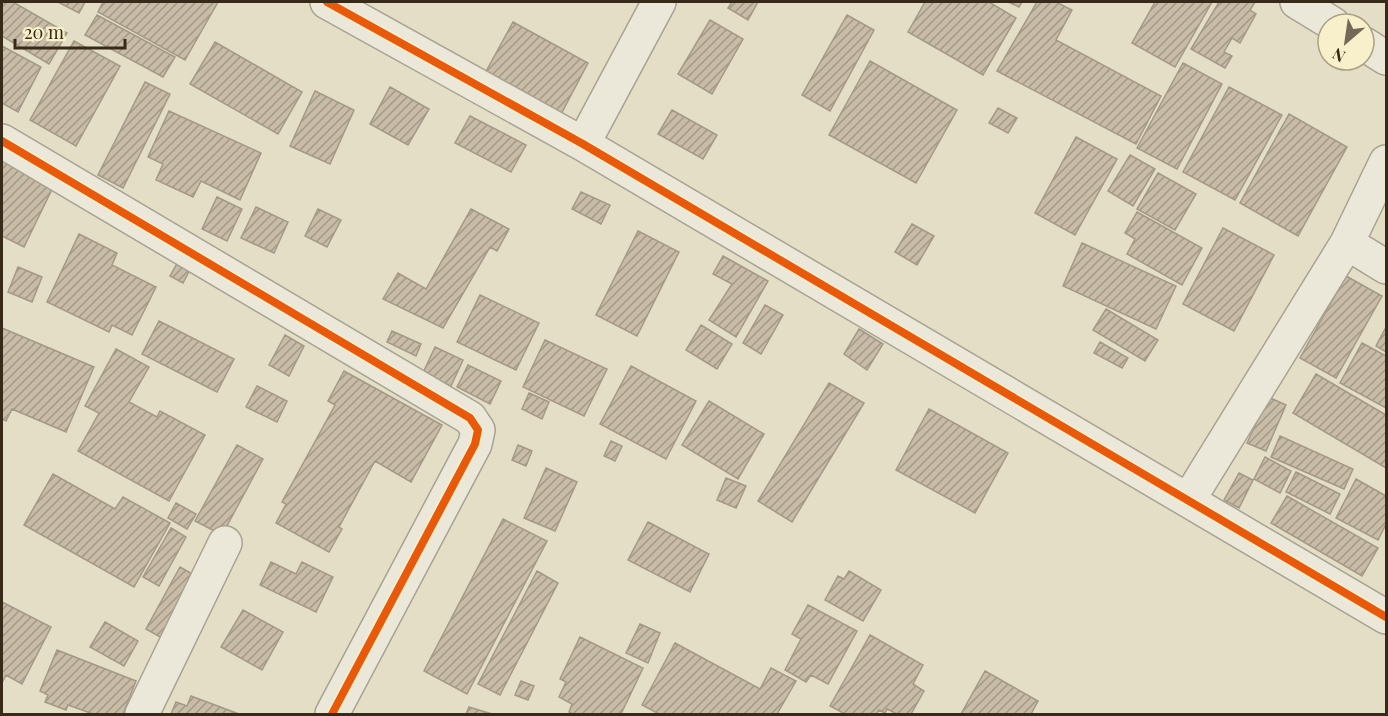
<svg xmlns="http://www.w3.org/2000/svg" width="1388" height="716" font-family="'Playfair Display',serif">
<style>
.building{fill:url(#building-hatch);stroke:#a49987;stroke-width:1.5}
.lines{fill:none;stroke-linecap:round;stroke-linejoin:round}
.minor-casing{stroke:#a8a291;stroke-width:36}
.minor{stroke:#ece8d9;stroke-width:33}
.cycleway-casing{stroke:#f8f0ca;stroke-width:11}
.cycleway{stroke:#e8590c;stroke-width:8}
</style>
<defs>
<pattern id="building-hatch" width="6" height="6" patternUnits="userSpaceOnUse" patternTransform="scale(1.5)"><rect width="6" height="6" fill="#c8bca7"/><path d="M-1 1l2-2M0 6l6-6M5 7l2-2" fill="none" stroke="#a39987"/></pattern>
</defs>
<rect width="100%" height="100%" fill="#e4dec7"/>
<path class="building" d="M2,2H13L67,33L49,64L2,36Z
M58,2H85L79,13Z
M103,2H218L185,60L98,12Z
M732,2H758L748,20L728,8Z
M925,2H989L1016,18L983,75L908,32Z
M1008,2H1022L1019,7Z
M1037,2H1056L1072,10L1056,40L1161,96L1136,144L997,71Z
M1155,2H1212L1175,67L1132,43Z
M1219,2H1255L1250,10L1256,14L1240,43L1232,38L1224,52L1232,56L1225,68L1191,49Z
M97,15L175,57L163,77L85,35Z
M847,15L874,30L830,111L802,95Z
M710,20L743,39L712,94L678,74Z
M513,22L588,63L559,118L483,77Z
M74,41L120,66L76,146L30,120Z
M215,42L302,92L278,134L190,84Z
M2,46L41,67L18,112L2,103Z
M870,61L957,110L916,183L829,135Z
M1183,63L1222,84L1177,169L1137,148Z
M145,82L170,94L123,188L98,175Z
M390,87L429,109L408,145L370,124Z
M1229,87L1282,115L1235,200L1183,172Z
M315,91L354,110L330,164L290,146Z
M998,108L1017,118L1008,133L989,123Z
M672,110L717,135L703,159L658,134Z
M169,111L261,153L240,200L201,181L193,197L156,180L163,164L148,157Z
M1289,114L1347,147L1298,236L1240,203Z
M470,116L526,145L511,172L455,143Z
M1076,137L1117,159L1075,235L1035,213Z
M1130,155L1155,169L1133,206L1108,191Z
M2,156L55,183L24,247L2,236Z
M1158,173L1196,194L1175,230L1137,209Z
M581,192L610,205L601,224L572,209Z
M217,197L242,209L227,241L202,229Z
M256,207L288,222L274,253L241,238Z
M318,209L341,220L327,247L305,236Z
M471,209L509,229L497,251L490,247L443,328L383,299L398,273L426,289Z
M1137,212L1202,248L1182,285L1127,254L1135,239L1125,233Z
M912,224L934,236L917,265L895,252Z
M1223,228L1274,255L1234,331L1183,304Z
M638,231L679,252L637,336L596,315Z
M79,234L117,253L112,265L156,287L132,335L112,325L109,332L47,302Z
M1082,243L1176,286L1156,329L1063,286Z
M182,255L194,262L183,283L170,276Z
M723,256L768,281L736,337L709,320L732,284L713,274Z
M18,267L42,277L32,302L8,292Z
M1346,276L1382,296L1336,378L1300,358Z
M480,295L539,323L516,370L457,342Z
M765,305L783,315L761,354L743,343Z
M1106,309L1158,340L1145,361L1093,330Z
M159,321L234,359L217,392L142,354Z
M701,325L732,344L717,369L686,350Z
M1386,327V352L1376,346Z
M2,328L94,367L66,432L12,409L6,421L2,419Z
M859,329L883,344L867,370L844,354Z
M392,331L421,344L416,356L387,342Z
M285,335L304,346L289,376L269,365Z
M545,340L607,369L584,416L523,387Z
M1100,342L1128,358L1122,368L1094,353Z
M1362,343L1386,356V408L1340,383Z
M435,347L463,360L451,386L423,373Z
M116,349L149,367L129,402L157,417L160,411L205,435L169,501L78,451L99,413L85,406Z
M468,365L501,381L490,404L457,387Z
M631,366L696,401L666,459L600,424Z
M344,371L442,425L411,482L375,461L339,527L342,529L329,552L276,523L286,504L282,502L335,405L328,401Z
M1316,374L1386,415V468L1293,413Z
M829,383L864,403L792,522L758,501Z
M257,386L287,401L277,422L246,407Z
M529,393L549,402L542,419L522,409Z
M1268,397L1286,405L1266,451L1247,443Z
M709,401L764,434L738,479L682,445Z
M929,409L1008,453L975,513L896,470Z
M1280,436L1353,469L1344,489L1271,457Z
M611,441L622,446L615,461L604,456Z
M237,445L263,459L222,535L195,521Z
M518,445L532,451L526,466L512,460Z
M1265,457L1291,471L1280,493L1254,479Z
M546,468L577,482L555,531L524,518Z
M1296,472L1340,494L1330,514L1286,492Z
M1239,473L1253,480L1239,508L1224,500Z
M53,474L115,509L123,497L170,523L134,587L24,525Z
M726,478L746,486L736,508L717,500Z
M1356,479L1386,496V524L1378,540L1336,518Z
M1287,496L1378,548L1362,576L1271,523Z
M176,503L196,514L187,529L168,518Z
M503,519L547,541L467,694L424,671Z
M648,522L709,554L690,592L628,560Z
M171,528L186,537L159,586L143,577Z
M271,562L296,574L302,562L333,577L316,612L260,585Z
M180,567L201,579L167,641L146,629Z
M537,571L558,583L500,695L478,684Z
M849,571L881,590L863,621L825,600L838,576L844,579Z
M2,602L51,627L22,684L6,675L2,683Z
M808,605L857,631L828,684L811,675L806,682L785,670L801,639L792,634Z
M243,610L283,632L262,670L221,647Z
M105,622L138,641L124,666L90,647Z
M640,624L660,633L648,663L626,653Z
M870,635L923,665L913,684L924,691L911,714H897L887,709L885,713L879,710L876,714H845L830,706Z
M580,637L643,668L621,714H573L569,712L572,704L559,697L566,682L560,679Z
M675,643L760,689L771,668L796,681L777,714H659L642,705Z
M57,650L136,681L123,714H93L68,705L66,710L45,702L48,695L40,691Z
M985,671L1038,701L1031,714H961Z
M521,681L534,686L528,700L515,695Z
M191,696L239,714H171L176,702L187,706Z
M469,707L492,714H466Z"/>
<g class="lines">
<defs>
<path id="minor" d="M327,2L583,144L1386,617
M1297,2L1333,24
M1364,44L1386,58
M2,141L470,418L478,430L475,444L332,714
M583,144L659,2
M1347,243L1386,267
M1189,499L1347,243L1386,162
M142,714L225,543"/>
</defs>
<use href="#minor" class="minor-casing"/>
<use href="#minor" class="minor"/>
<defs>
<path id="cycleway" d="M327,2L583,144L1386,617
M2,141L470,418L478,430L475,444L332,714"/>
</defs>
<use href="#cycleway" class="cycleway-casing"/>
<use href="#cycleway" class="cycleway"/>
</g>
<rect width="1388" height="716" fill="none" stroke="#372a19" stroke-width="6"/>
<g transform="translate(1346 42) rotate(209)"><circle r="28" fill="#f8f0ca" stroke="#aba183" stroke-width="1.5"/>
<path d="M0-4.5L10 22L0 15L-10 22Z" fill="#746956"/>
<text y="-9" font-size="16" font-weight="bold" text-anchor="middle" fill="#372a19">N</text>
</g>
<path d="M15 39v9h110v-9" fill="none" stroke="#372a19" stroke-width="3"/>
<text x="24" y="39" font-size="18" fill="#372a19" stroke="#f8f0ca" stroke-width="4.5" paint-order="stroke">20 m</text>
</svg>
